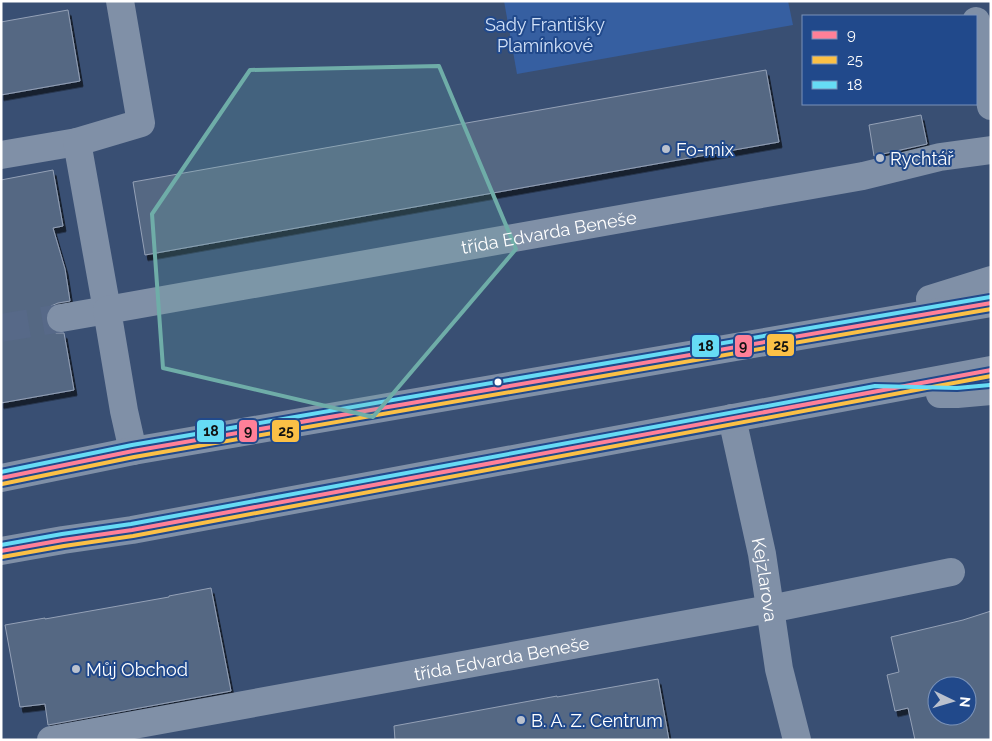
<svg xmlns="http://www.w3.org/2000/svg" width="992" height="741" font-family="Raleway,sans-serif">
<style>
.green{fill:#365fa1}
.building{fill:#556783;stroke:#94a1b6;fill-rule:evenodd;filter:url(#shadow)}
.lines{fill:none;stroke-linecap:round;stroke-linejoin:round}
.minor-tunnel{stroke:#576988;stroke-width:28;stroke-dasharray:28 14;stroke-linecap:butt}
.minor{stroke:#8090a7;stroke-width:28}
.bus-1-casing{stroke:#21498b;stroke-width:8}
.bus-2-casing{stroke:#21498b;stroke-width:8}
.bus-3-casing{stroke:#21498b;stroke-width:8}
.bus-1{stroke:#ff8098;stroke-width:4}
.bus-2{stroke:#fbc046;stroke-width:4}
.bus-3{stroke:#66dbf5;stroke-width:4}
.marked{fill:#6fada8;fill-opacity:0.2;stroke:#6fada8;stroke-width:4;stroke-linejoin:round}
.poi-dot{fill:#bac1ce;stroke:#21498b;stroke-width:2}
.bus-dot{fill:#fff;stroke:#21498b;stroke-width:2}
.labels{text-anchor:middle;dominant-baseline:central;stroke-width:4;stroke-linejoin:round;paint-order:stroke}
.park-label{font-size:18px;fill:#d3e2f8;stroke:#21498b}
.poi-label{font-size:18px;fill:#fff;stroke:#21498b;text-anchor:start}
.street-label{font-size:18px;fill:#fff;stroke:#21498b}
.line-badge{stroke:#21498b;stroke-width:2}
.pale-badge-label{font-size:14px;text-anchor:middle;font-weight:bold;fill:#111}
</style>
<defs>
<filter id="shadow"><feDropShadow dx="3" dy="5.5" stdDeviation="0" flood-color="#0009"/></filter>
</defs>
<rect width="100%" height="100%" fill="#394f73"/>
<path class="green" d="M504,1H788L793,25L517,74Z"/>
<path class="building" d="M68,10L80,81L1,95V22Z
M766,70L779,142L145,255L133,182Z
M921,115L927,144L874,156L869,125Z
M53,170L63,226L53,228L65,269L70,301L58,303L51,306L47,312L46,320L49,328L56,333H64L74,390L1,403V180Z
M211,588L231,691L48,725L45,704L20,707L5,625L45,618V619L169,597V596Z
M991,611V740H915L908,708L895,711L887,675L899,672L891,637L963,620ZM937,686H967V716H937Z
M658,679L669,740H395L394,726L557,696V697Z"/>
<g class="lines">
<path class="minor-tunnel" d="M1,328L61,318"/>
<g class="minor">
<path d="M976,21L991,106"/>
<path d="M1,155L77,142"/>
<path d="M930,299L991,280"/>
<path d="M61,318L107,310L77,142L141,123L120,1"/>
<path d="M940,394H957L991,391"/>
<path id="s1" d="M732,418L762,554L779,669L797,740"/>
<path id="s2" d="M133,451L124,411L107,310L863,176L940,157L991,150"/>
<path d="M1,478L133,451L991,303"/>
<path d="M1,551L63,540L132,530L991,370"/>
<path id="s3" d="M51,740L770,609L951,572"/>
</g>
<defs>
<path id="bus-1" d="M1,478L133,451L991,303
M1,551L63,540L132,530L991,370"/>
<path id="bus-2" d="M2,484L134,457L991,309
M2,557L64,546L133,536L991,376"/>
<path id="bus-3" d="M1,472L132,445L990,297
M1,545L62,534L131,524L875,386L957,388L990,385"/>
</defs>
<use href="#bus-1" class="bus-1-casing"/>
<use href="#bus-2" class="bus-2-casing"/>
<use href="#bus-3" class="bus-3-casing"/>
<use href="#bus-1" class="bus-1"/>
<use href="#bus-2" class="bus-2"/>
<use href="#bus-3" class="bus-3"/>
</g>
<path class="marked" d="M439,66L516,249L373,417L163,368L152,214L250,70Z"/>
<g class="poi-dot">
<circle cx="666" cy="149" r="5"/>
<circle cx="880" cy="158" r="5"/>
<circle cx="76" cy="669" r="5"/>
<circle cx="521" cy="720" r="5"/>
</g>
<circle class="bus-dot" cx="498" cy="382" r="4.5"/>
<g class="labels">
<g class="park-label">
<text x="545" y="24">Sady Františky<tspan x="545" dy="21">Plamínkové</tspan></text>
</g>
<g class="poi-label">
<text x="676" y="149">Fo-mix</text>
<text x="890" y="158">Rychtář</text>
<text x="86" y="669">Můj Obchod</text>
<text x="531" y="720">B. A. Z. Centrum</text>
</g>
<g class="street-label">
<text stroke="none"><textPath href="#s2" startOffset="592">třída Edvarda Beneše</textPath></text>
<text stroke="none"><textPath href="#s1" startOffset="165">Kejzlarova</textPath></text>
<text stroke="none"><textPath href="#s3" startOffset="458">třída Edvarda Beneše</textPath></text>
</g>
</g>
<g class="line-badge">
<rect x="766" y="333" width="29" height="24" rx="5" fill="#fbc046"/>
<rect x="734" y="334" width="19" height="24" rx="5" fill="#ff8098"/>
<rect x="691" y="334" width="29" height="24" rx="5" fill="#66dbf5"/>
<rect x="271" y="419" width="29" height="24" rx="5" fill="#fbc046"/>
<rect x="238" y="419" width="20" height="24" rx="5" fill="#ff8098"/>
<rect x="196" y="419" width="29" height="24" rx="5" fill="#66dbf5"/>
</g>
<g class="pale-badge-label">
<text x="781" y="350">25</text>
<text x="743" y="351">9</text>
<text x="706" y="351">18</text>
<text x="286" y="436">25</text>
<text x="248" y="436">9</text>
<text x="211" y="436">18</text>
</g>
<rect width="992" height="741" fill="none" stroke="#ffffff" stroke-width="5"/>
<rect x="802" y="15" width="175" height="90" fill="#21498b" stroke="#7a92b9"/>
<rect x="812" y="31" width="25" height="8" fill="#ff8098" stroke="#7a92b9"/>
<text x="847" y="40" font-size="15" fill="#ffffff">9</text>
<rect x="812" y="56" width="25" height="8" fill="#fbc046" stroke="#7a92b9"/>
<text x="847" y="65" font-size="15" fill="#ffffff">25</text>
<rect x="812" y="81" width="25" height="8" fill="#66dbf5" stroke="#7a92b9"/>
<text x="847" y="90" font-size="15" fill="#ffffff">18</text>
<g transform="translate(952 701) rotate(95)"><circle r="24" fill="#21498b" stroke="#7a92b9"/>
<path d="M0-4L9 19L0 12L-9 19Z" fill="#bac1ce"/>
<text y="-8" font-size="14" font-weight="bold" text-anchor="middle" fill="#ffffff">N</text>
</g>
</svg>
